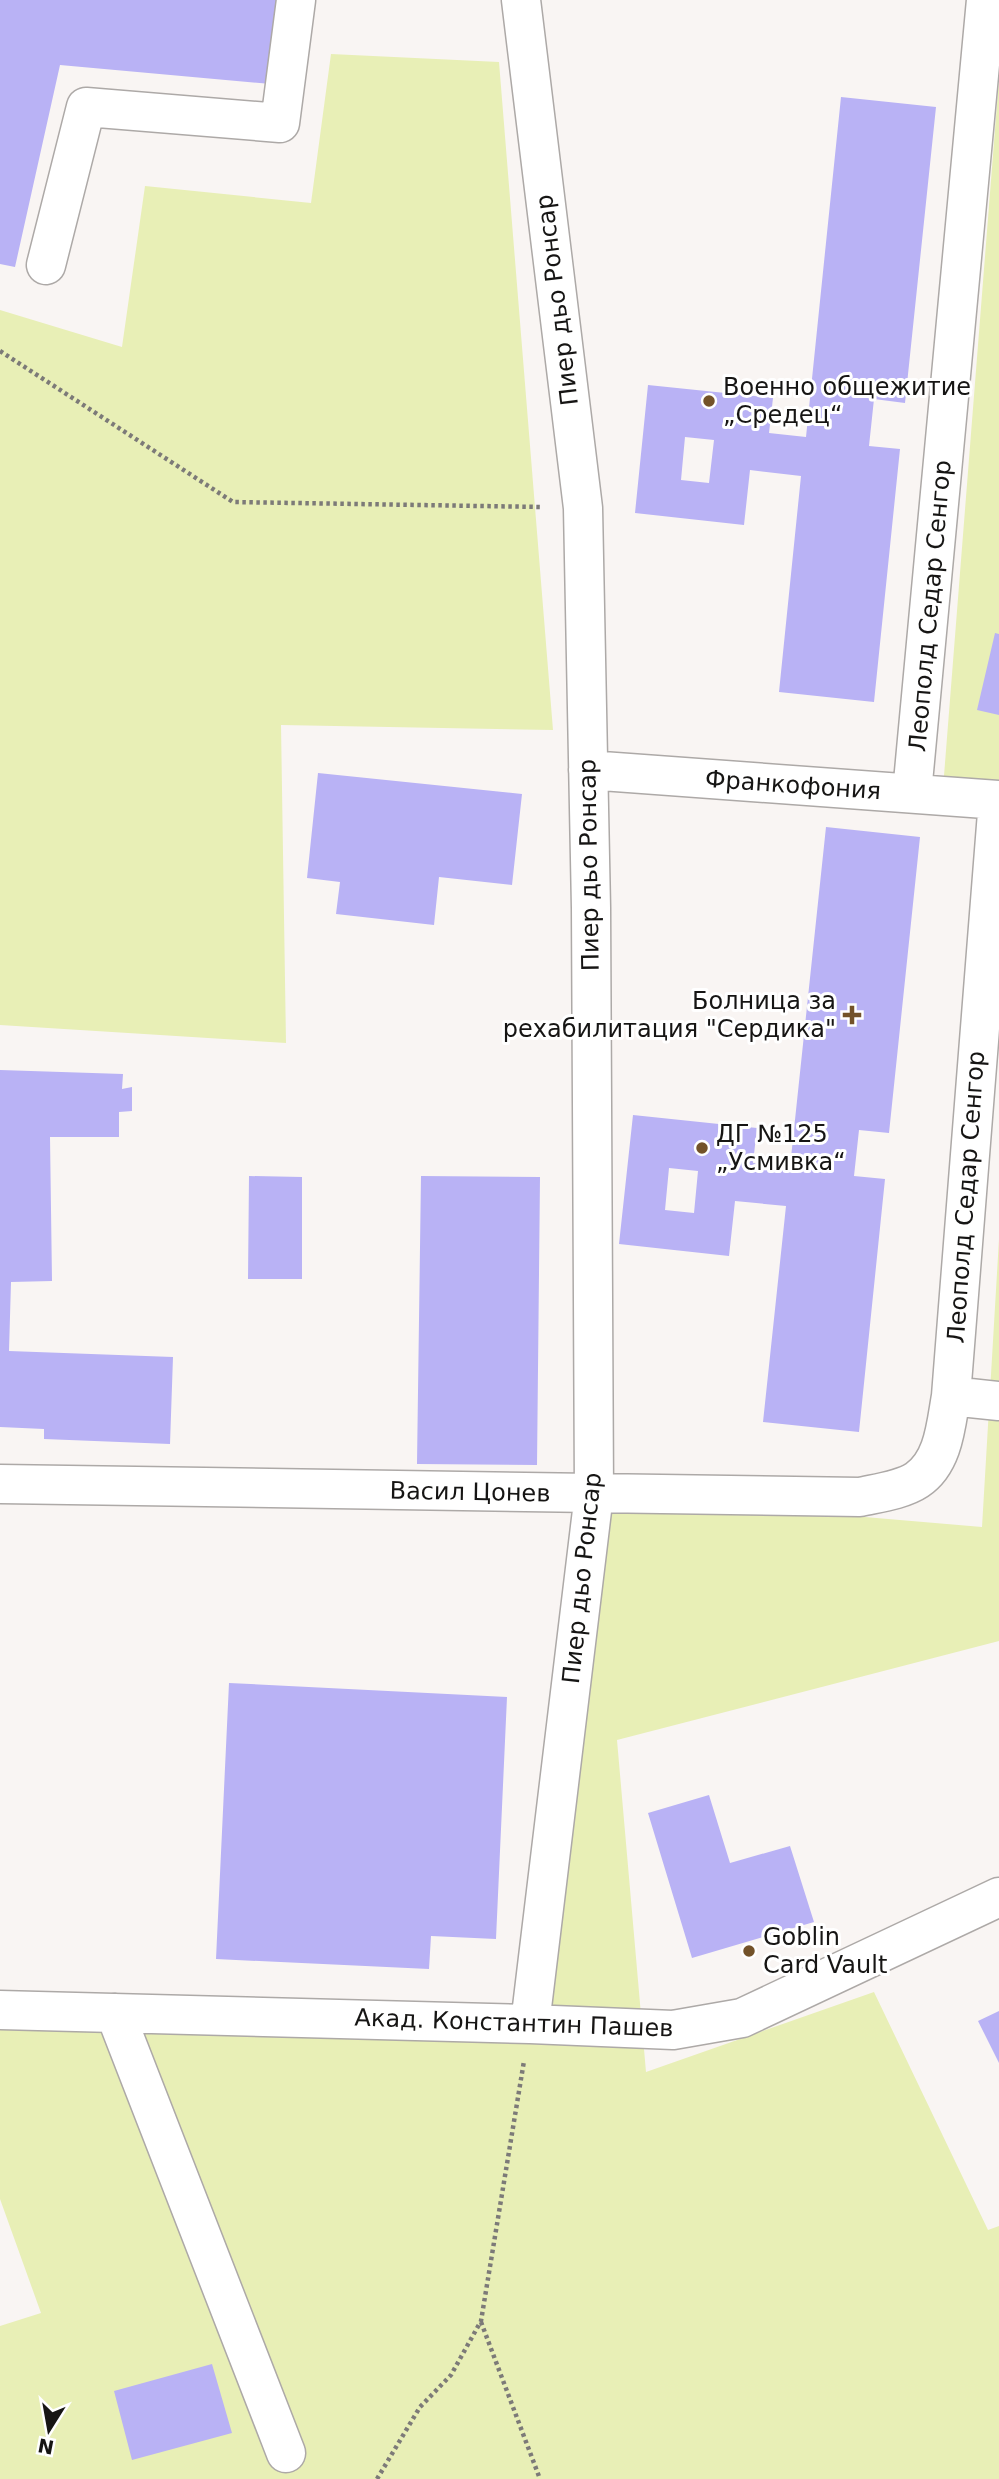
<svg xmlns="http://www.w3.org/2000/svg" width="999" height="2479" font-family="'DejaVu Sans',sans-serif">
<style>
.green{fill:#e8efb6}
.building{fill:#b9b2f5;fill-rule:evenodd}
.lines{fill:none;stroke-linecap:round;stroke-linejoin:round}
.minor-casing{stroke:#ada9a7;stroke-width:41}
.path{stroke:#7c7a78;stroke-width:4.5;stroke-dasharray:3.5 3.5;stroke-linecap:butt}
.minor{stroke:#fff;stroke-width:38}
.poi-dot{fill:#735229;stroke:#fff;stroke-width:2.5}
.labels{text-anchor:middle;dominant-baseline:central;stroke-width:6;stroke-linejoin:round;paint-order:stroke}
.street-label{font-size:24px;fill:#161514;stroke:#fff}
.poi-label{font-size:24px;fill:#161514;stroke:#fff;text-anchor:start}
</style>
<rect width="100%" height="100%" fill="#f9f5f3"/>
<path class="green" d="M331,54L499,62L553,730L281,725L286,1043L0,1025V310L122,347L145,186L311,203Z
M999,79V805L942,801Z
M999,1239V1641L617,1740L646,2072L874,1992L988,2230L999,2226V2479H0V2326L41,2313L0,2199V2010L529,2024L594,1494L982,1527Z"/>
<path class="building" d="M0,0H279L271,84L60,65L15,267L0,264Z
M841,97L936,107L905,403L874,399L869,446L900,449L874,702L779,692L801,476L750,470L744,525L635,513L648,385L773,398L769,433L806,437ZM685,437L714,440L709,483L681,480Z
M995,633L999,634V715L977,710Z
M318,773L522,794L512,885L439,877L434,925L336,914L340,882L307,878Z
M826,827L920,837L889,1133L859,1130L854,1176L885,1179L859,1432L763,1422L786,1206L735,1201L729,1256L619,1244L633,1115L757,1128L753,1163L790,1167ZM669,1168L698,1171L694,1213L665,1210Z
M0,1070L123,1074L122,1089L132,1087V1111L119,1112V1137H50L52,1281L11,1282L9,1351L173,1357L170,1444L44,1439V1429L0,1427Z
M249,1176L302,1177V1279H248Z
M421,1176L540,1177L537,1465L417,1464Z
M229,1683L507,1697L496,1939L431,1936L429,1969L216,1959Z
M709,1795L730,1863L790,1846L814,1922L692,1958L648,1813Z
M999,2011V2063L978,2021Z
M212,2364L232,2433L132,2460L114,2391Z"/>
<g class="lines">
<defs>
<path id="minor" d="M521,0L583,508L591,908L594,1494L530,2024
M46,265L86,107L280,123L296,0
M588,770L999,800
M912,793L986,0
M951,1396L999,1401
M0,1484L860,1497C878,1493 902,1490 917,1480C944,1462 946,1424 951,1396L998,800
M0,2010L530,2024L673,2030L742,2018L999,1897
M115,2013L286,2453"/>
</defs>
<use href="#minor" class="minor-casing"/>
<path class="path" d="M0,351L233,502L543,507
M481,2322L540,2479
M377,2479L420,2407L451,2375L481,2321L524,2061"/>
<use href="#minor" class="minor"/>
</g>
<g class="poi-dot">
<circle cx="709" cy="401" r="7"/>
<path d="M848.5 1004.5h7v7h7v7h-7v7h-7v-7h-7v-7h7z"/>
<circle cx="702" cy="1148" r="7"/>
<circle cx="749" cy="1951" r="7"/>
</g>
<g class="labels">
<g class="street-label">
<text transform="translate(557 300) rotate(-97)">Пиер дьо Ронсар</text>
<text transform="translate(930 606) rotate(-85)">Леополд Седар Сенгор</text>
<text transform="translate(793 785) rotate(4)">Франкофония</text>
<text transform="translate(589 865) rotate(-91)">Пиер дьо Ронсар</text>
<text transform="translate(966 1197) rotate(-86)">Леополд Седар Сенгор</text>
<text transform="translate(470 1492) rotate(1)">Васил Цонев</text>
<text transform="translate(582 1578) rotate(-84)">Пиер дьо Ронсар</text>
<text transform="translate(514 2023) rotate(2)">Акад. Константин Пашев</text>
</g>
<g class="poi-label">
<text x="723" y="387">Военно общежитие<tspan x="723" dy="28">„Средец“</tspan></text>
<text x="836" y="1001" text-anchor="end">Болница за<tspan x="836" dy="28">рехабилитация "Сердика"</tspan></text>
<text x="716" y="1134">ДГ №125<tspan x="716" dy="28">„Усмивка“</tspan></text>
<text x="763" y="1937">Goblin<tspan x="763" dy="28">Card Vault</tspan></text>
</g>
</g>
<g transform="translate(49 2430) rotate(191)" stroke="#ffffff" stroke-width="5" paint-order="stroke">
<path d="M0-5L12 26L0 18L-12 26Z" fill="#161514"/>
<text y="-10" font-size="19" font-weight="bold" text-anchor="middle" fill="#161514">N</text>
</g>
</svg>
